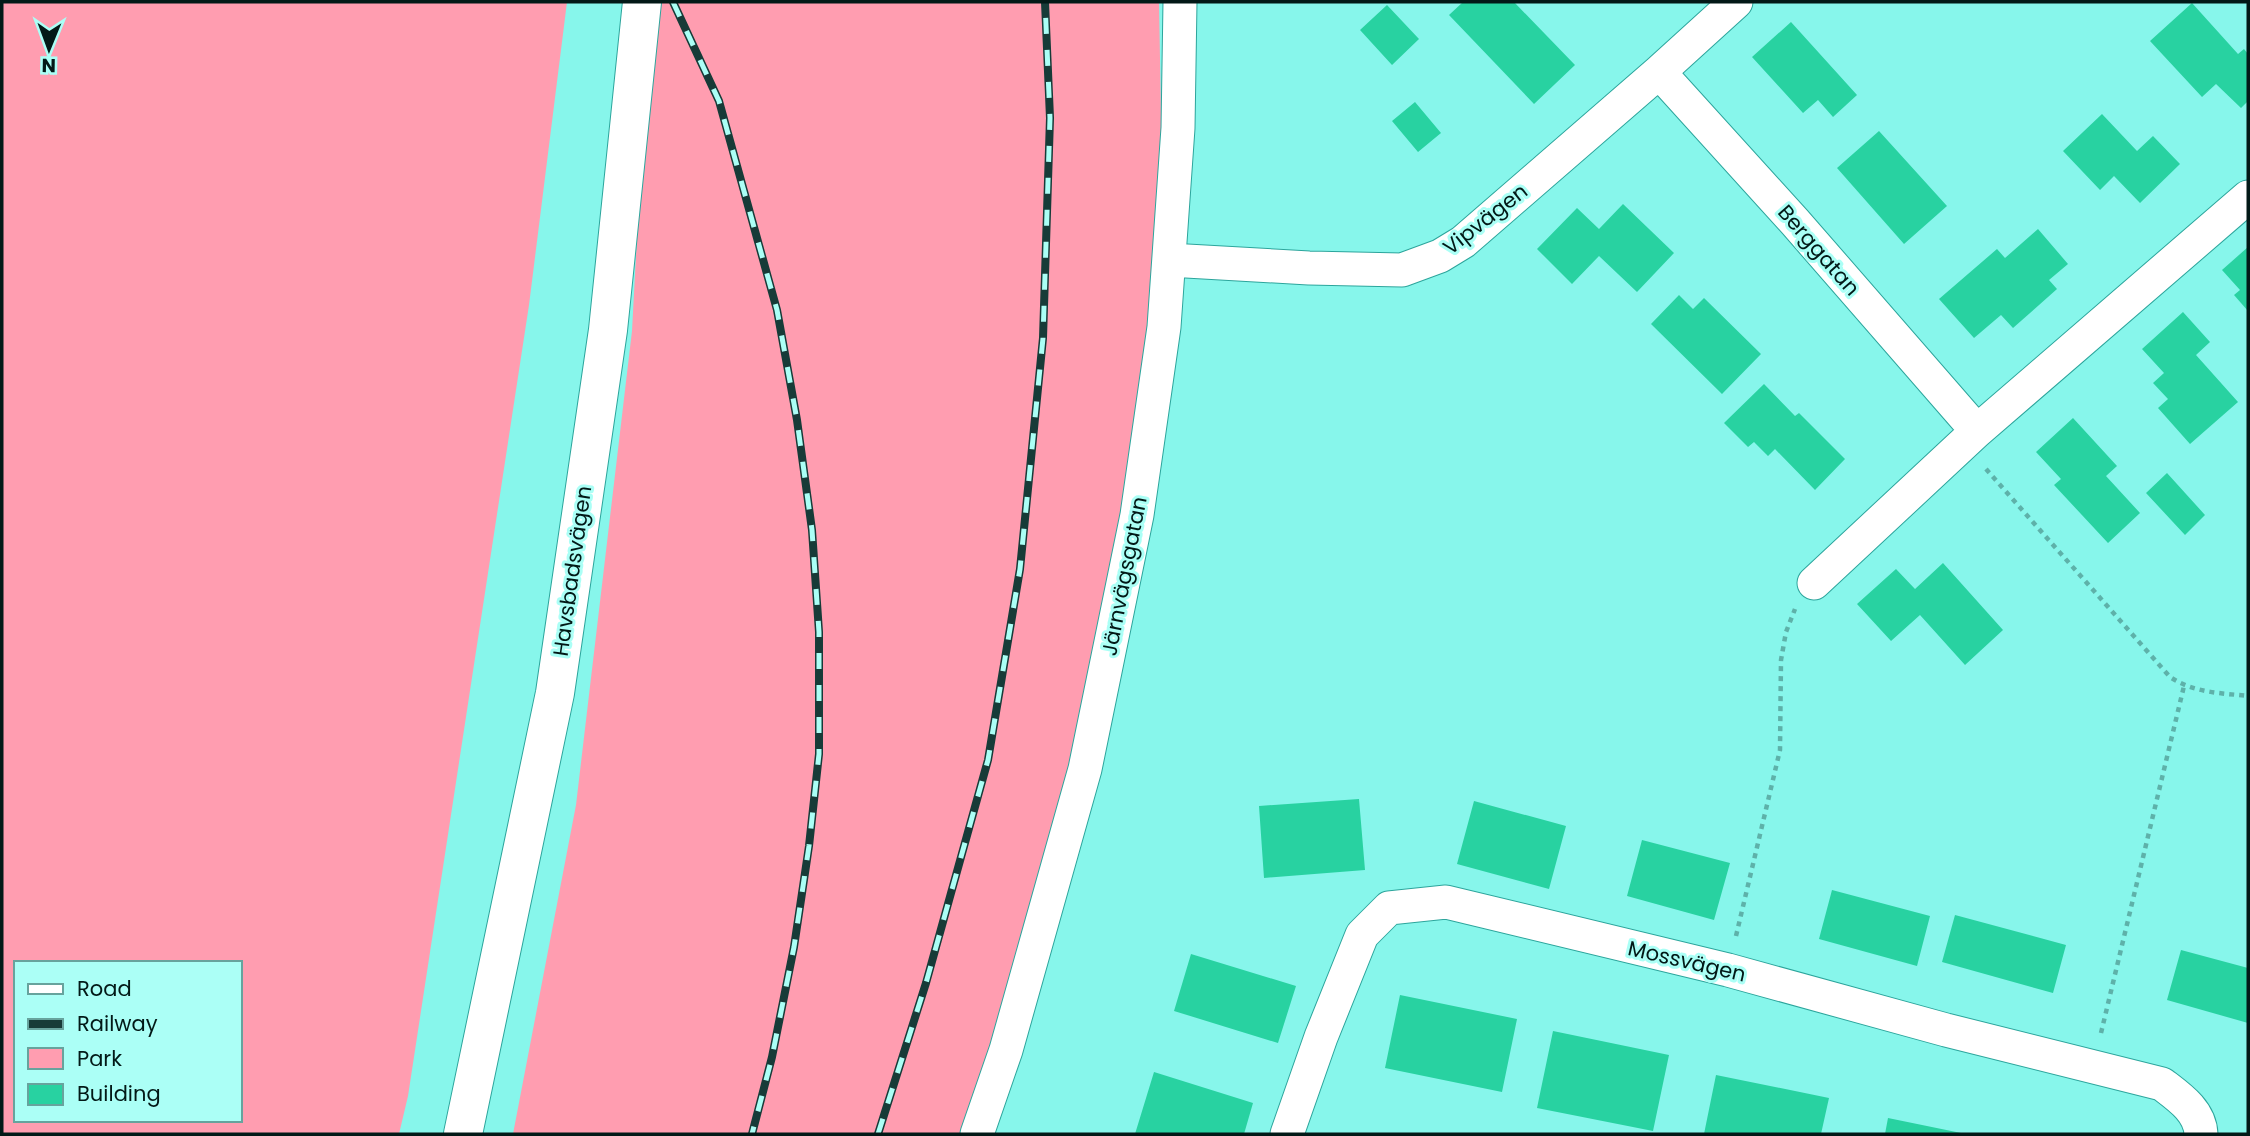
<svg xmlns="http://www.w3.org/2000/svg" width="2250" height="1136" font-family="Poppins,sans-serif">
<style>
.green{fill:#ff9db0;fill-rule:evenodd}
.building{fill:#28d2a1}
.lines{fill:none;stroke-linecap:round;stroke-linejoin:round}
.minor-casing{stroke:#2ca59c;stroke-width:35}
.secondary-casing{stroke:#2ca59c;stroke-width:40}
.path{stroke:#5eb1a9;stroke-width:4.5;stroke-dasharray:5 5;stroke-linecap:butt}
.minor{stroke:#fff;stroke-width:33}
.secondary{stroke:#fff;stroke-width:38}
.rail-casing{stroke:#173b38;stroke-width:8}
.rail{stroke:#abfff6;stroke-width:5;stroke-dasharray:16;stroke-linecap:butt}
.labels{text-anchor:middle;dominant-baseline:central;stroke-width:6;stroke-linejoin:round;paint-order:stroke}
.street-label{font-size:21px;fill:#021917;stroke:#abfff6}
</style>
<rect width="100%" height="100%" fill="#87f6eb"/>
<path class="green" d="M2,2H567L529,305L408,1096L399,1134H2ZM16,963H240V1120H16Z
M660,2H1159L1164,285L1131,578L978,1134H513L576,805L632,331L643,124Z"/>
<path class="building" d="M1463,2H1514L1575,65L1534,104L1449,15Z
M2192,3L2238,54L2244,49L2248,54V101L2241,108L2216,84L2202,97L2150,41Z
M1387,5L1419,39L1392,65L1360,30Z
M1791,22L1857,95L1833,117L1818,100L1803,113L1752,57Z
M1415,102L1441,133L1418,152L1392,121Z
M2102,114L2137,151L2153,136L2180,164L2140,203L2114,176L2100,190L2063,151Z
M1879,131L1947,206L1904,244L1837,168Z
M1623,204L1674,253L1637,292L1599,256L1572,284L1537,249L1577,208L1599,229Z
M2038,229L2068,264L2049,280L2057,289L2013,328L2001,315L1974,338L1939,299L1997,249L2005,258Z
M2248,247V311L2234,295L2240,290L2222,270Z
M1679,295L1693,309L1704,298L1761,354L1722,394L1651,324Z
M2183,312L2210,342L2196,355L2238,402L2190,444L2158,408L2168,399L2153,383L2164,373L2142,349Z
M1764,384L1795,416L1799,413L1845,459L1815,490L1775,449L1768,456L1754,442L1748,447L1724,423Z
M2073,418L2117,466L2106,476L2140,513L2108,543L2054,485L2061,479L2036,452Z
M2167,473L2205,515L2185,535L2146,493Z
M1943,563L2003,630L1965,665L1920,615L1891,641L1857,604L1896,569L1915,589Z
M1359,799L1365,870L1264,878L1259,806Z
M1474,801L1566,826L1549,889L1457,864Z
M1642,840L1730,863L1714,920L1627,896Z
M1832,890L1930,916L1917,966L1819,939Z
M1955,915L2066,945L2053,993L1942,962Z
M2181,950L2248,968V1023L2167,1000Z
M1191,954L1296,986L1278,1043L1174,1011Z
M1400,995L1517,1019L1502,1092L1385,1068Z
M1553,1031L1669,1055L1653,1131L1537,1108Z
M1154,1072L1253,1103L1244,1134H1135Z
M1716,1075L1829,1098L1821,1134H1704Z
M1888,1118L1961,1133V1134H1885Z"/>
<g class="lines">
<defs>
<path id="minor" d="M1659,72L1795,222L1977,431
M1169,260L1309,268L1402,270L1440,256L1463,242L1659,72L1736,2
M1814,583L1977,431L2248,197
M977,1134L1006,1050L1085,769L1137,515L1164,327L1178,128L1180,2
M1287,1134L1321,1037L1362,935L1389,908L1446,902L1728,970L1946,1030L2162,1084C2179,1097 2200,1111 2201,1134"/>
<path id="secondary" d="M463,1134L555,693L608,330L642,2"/>
</defs>
<use href="#minor" class="minor-casing"/>
<use href="#secondary" class="secondary-casing"/>
<path class="path" d="M1986,469L2170,677C2194,693 2221,693 2248,696
M1736,936L1780,750L1781,660L1786,632L1795,609
M2101,1033L2184,686"/>
<use href="#minor" class="minor"/>
<use href="#secondary" class="secondary"/>
<defs>
<path id="rail" d="M673,2L719,101L777,310L797,420L812,530L819,632V754L809,846L794,947L772,1057L752,1134
M878,1134L926,983L988,760L1020,569L1043,338L1050,118L1045,2"/>
</defs>
<use href="#rail" class="rail-casing"/>
<use href="#rail" class="rail"/>
</g>
<g class="labels">
<g class="street-label">
<text transform="translate(1485 219) rotate(-38)">Vipvägen</text>
<text transform="translate(1819 250) rotate(49)">Berggatan</text>
<text transform="translate(572 571) rotate(-82)">Havsbadsvägen</text>
<text transform="translate(1124 576) rotate(-79)">Järnvägsgatan</text>
<text transform="translate(1687 961) rotate(13)">Mossvägen</text>
</g>
</g>
<rect width="2250" height="1136" fill="none" stroke="#021917" stroke-width="7"/>
<rect x="14" y="961" width="228" height="161" fill="#abfff6" stroke="#67a39d" stroke-width="2"/>
<rect x="28" y="984" width="35" height="10" fill="#ffffff" stroke="#67a39d" stroke-width="2"/>
<text x="77" y="996" font-size="21" fill="#021917">Road</text>
<rect x="28" y="1019" width="35" height="10" fill="#173b38" stroke="#67a39d" stroke-width="2"/>
<text x="77" y="1031" font-size="21" fill="#021917">Railway</text>
<rect x="28" y="1048" width="35" height="21" fill="#ff9db0" stroke="#67a39d" stroke-width="2"/>
<text x="77" y="1066" font-size="21" fill="#021917">Park</text>
<rect x="28" y="1084" width="35" height="21" fill="#28d2a1" stroke="#67a39d" stroke-width="2"/>
<text x="77" y="1101" font-size="21" fill="#021917">Building</text>
<g transform="translate(49 49) rotate(181)" stroke="#abfff6" stroke-width="5" paint-order="stroke">
<path d="M0-5L12 26L0 18L-12 26Z" fill="#021917"/>
<text y="-10" font-size="19" font-weight="bold" text-anchor="middle" fill="#021917">N</text>
</g>
</svg>
